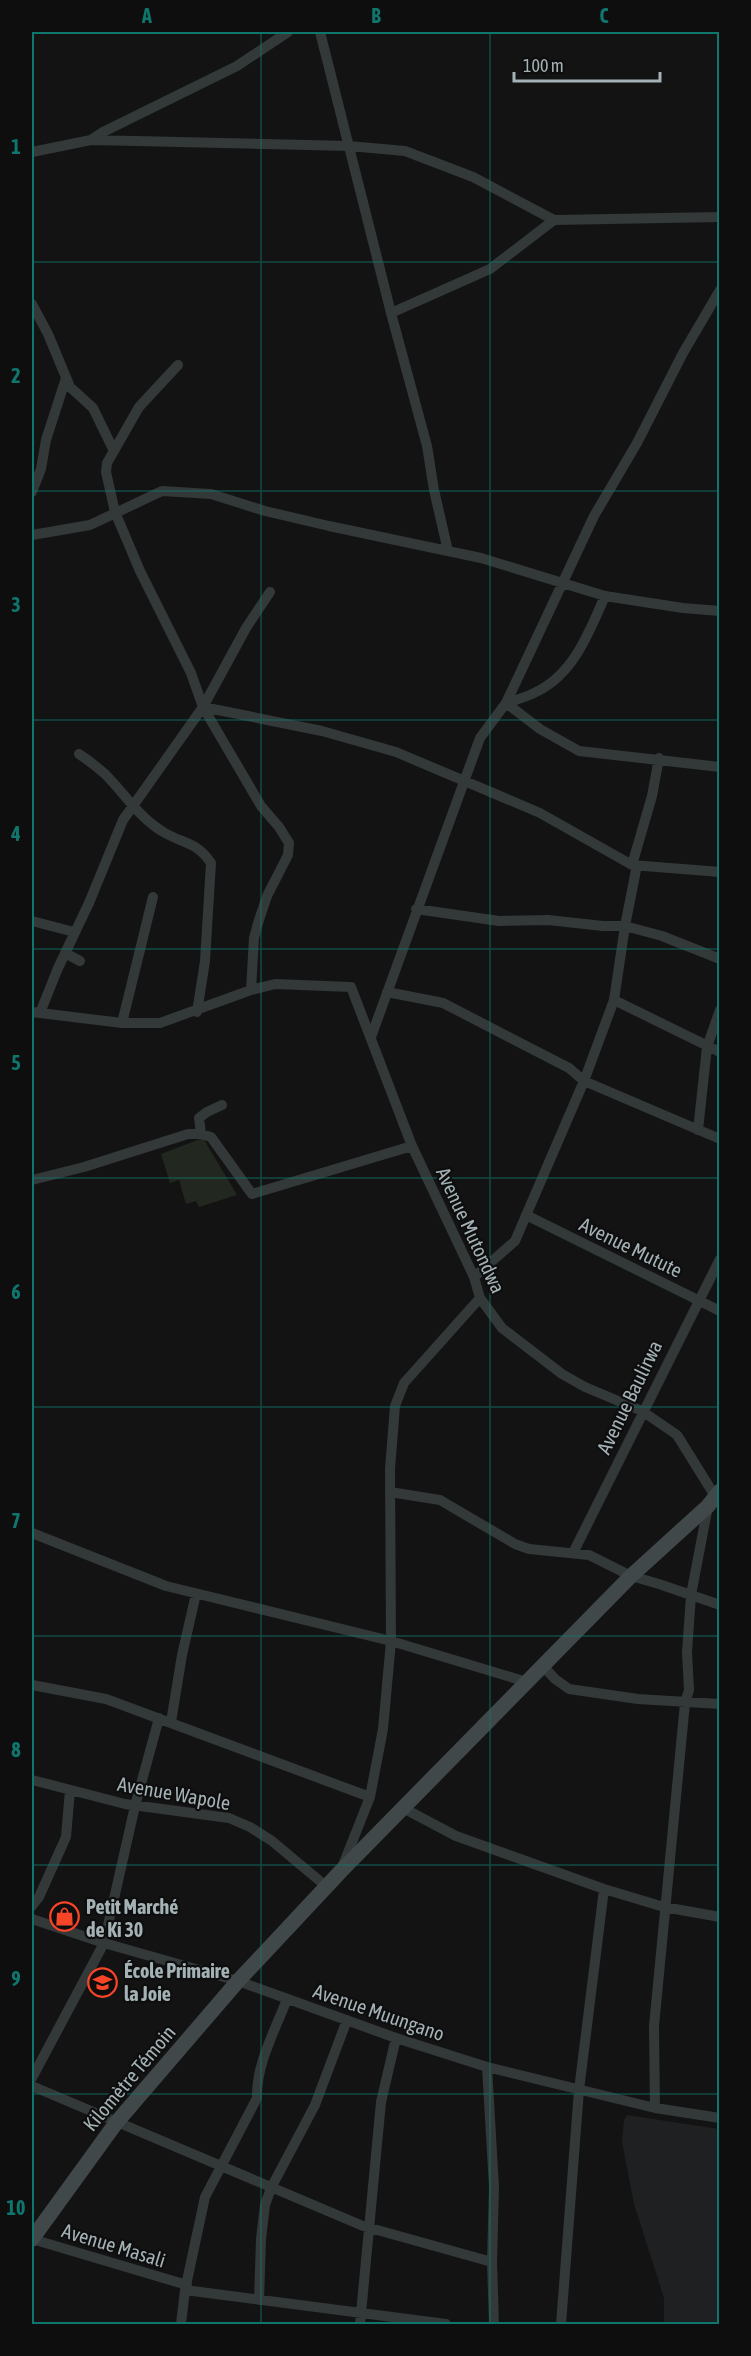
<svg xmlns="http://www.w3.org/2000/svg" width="751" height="2356" font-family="'Asap Condensed',sans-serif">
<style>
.built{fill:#1f2021}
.green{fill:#22271f}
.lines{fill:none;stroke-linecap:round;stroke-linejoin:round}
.minor{stroke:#333839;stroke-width:10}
.secondary{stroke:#414849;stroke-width:15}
.grid{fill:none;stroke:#0f766e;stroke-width:1.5;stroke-opacity:0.55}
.labels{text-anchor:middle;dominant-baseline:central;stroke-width:4.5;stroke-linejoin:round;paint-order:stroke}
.street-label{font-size:20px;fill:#a4b2b5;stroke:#0e0e0f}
.poi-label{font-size:20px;font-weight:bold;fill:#a4b2b5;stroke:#0e0e0f;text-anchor:start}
.neatline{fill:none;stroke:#0f766e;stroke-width:2}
.grid-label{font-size:20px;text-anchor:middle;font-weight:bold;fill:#0f766e}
</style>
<rect width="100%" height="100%" fill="#131314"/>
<path class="built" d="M627,2115L719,2129V2324H664V2298L634,2204L622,2142L624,2120Z"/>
<path class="green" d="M203,1138L237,1195L199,1207L196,1201L186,1204L179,1180L170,1183L161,1154Z"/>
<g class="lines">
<path class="minor" d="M320,32L391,313L427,446L434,490L448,551
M91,140L103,132L237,66L288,32
M32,152L91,140L349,146L405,151L473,177L554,220L720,217
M32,304L48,334L70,387L93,408L114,451
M391,313L490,269L554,220
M178,365L139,407L107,463L106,472L115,512L140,571L191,673L203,707L261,806L279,827L289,843L288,855L267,896L258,923L254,938L251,990
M32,492L41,469L46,440L66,378
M32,535L90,525L162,491L211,494L265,511L329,526L481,558L605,596L683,608L720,611
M506,703L540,729L579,751L720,767
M506,703C516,700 527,697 536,692C574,674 589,632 605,596
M203,707L322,731L396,752L540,813L632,865L720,872
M79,754C88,760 97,767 105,774C125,794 140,819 165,833C184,844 197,842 211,863L205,961L197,1012
M632,865L652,796L659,758
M416,909L499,921L548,920L603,926H625L662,936L720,959
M32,921L74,932
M65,953L80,961
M387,992L443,1003L569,1068L584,1081L720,1139
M614,1000L720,1052
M32,1012L122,1023H160L251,990L275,984L351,987L412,1146L474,1277L480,1298L502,1328L562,1374L585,1387L642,1411L677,1435L715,1496
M40,1013L58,968L89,903L123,820L203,707L246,628L270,592
M122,1023L153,897
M371,1037L480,738L506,703L594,516L637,443L683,353L720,290
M698,1130L707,1047L720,1010
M201,1134L199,1118L207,1112L222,1105
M32,1180L84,1167L188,1134H201L211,1137L252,1194L412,1146
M526,1215L720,1311
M474,1277L515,1241L584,1081L614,1000L625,926L637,865
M390,1492L440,1500L515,1544L529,1549L589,1555L631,1576L659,1584L720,1605
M32,1533L166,1586L391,1641L527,1682
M573,1553L720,1259
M543,1666L555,1679L569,1689L638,1699L720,1704
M32,1685L106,1699L370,1797
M171,1722L182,1655L196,1594
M32,1780L125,1804L229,1818L250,1827L272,1841L327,1887
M403,1808L456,1836L604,1889L664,1907L720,1917
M343,1865L370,1797L383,1729L391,1641L390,1469L395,1406L404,1383L480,1298
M32,1906L39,1897L66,1837L70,1790
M32,1919L104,1943L238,1981L396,2038L487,2067L655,2108L720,2118
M487,2067L494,2187L492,2262L494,2324
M32,2078L104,1943L135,1806L159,1718
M32,2086L363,2226L492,2262
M655,2108L654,2026L685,1703L689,1690L687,1652L691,1595L708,1506
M32,2239L187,2285
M185,2290L446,2324
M259,2300L261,2239L265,2205L271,2188L315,2105L347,2020
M181,2324L185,2290L205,2197L257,2098C256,2064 275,2031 287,1999
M360,2324L381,2102L396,2038
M561,2324L579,2090L604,1889"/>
<path class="secondary" d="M32,2239L116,2123L238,1981L341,1871L631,1576L708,1506L720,1491"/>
</g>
<path class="grid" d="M261,32V2324M490,32V2324M32,262H720M32,491H720M32,720H720M32,949H720M32,1178H720M32,1407H720M32,1636H720M32,1865H720M32,2094H720"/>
<defs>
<symbol id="shop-ring" viewBox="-11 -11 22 22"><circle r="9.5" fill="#0e0e0f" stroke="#f84427" stroke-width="1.5"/><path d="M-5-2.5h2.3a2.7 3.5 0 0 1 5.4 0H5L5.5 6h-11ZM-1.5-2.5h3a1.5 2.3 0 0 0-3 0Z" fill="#f84427"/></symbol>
<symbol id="school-ring" viewBox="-11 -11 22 22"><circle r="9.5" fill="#0e0e0f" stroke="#f84427" stroke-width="1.5"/><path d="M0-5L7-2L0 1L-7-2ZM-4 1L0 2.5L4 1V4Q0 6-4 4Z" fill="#f84427"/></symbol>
</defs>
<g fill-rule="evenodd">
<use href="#shop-ring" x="48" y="1900" width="33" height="33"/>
<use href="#school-ring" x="86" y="1966" width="33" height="33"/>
</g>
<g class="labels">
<g class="street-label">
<text transform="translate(471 1230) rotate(65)">Avenue Mutondwa</text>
<text transform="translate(631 1247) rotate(26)">Avenue Mutute</text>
<text transform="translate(629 1397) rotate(-64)">Avenue Baulirwa</text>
<text transform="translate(174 1793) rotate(10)">Avenue Wapole</text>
<text transform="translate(379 2012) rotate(19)">Avenue Muungano</text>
<text transform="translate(129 2078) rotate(-50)">Kilomètre Témoin</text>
<text transform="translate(114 2245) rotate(17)">Avenue Masali</text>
</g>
<g class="poi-label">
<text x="86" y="1906">Petit Marché<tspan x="86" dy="23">de Ki 30</tspan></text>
<text x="124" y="1970">École Primaire<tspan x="124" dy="23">la Joie</tspan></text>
</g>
</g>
<rect width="751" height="2356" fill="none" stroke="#0e0e0f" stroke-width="66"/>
<path d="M514 72v9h146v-9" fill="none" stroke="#a4b2b5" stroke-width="3"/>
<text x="523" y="72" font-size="18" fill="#a4b2b5" stroke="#0e0e0f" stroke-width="4.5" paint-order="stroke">100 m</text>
<rect x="33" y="33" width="685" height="2290" class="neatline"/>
<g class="grid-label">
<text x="147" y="23">A</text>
<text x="376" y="23">B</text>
<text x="604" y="23">C</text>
<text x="16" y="154">1</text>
<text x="16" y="383">2</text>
<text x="16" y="612">3</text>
<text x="16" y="841">4</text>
<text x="16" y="1070">5</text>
<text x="16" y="1299">6</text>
<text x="16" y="1528">7</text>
<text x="16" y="1757">8</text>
<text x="16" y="1986">9</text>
<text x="16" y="2215">10</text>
</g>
</svg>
